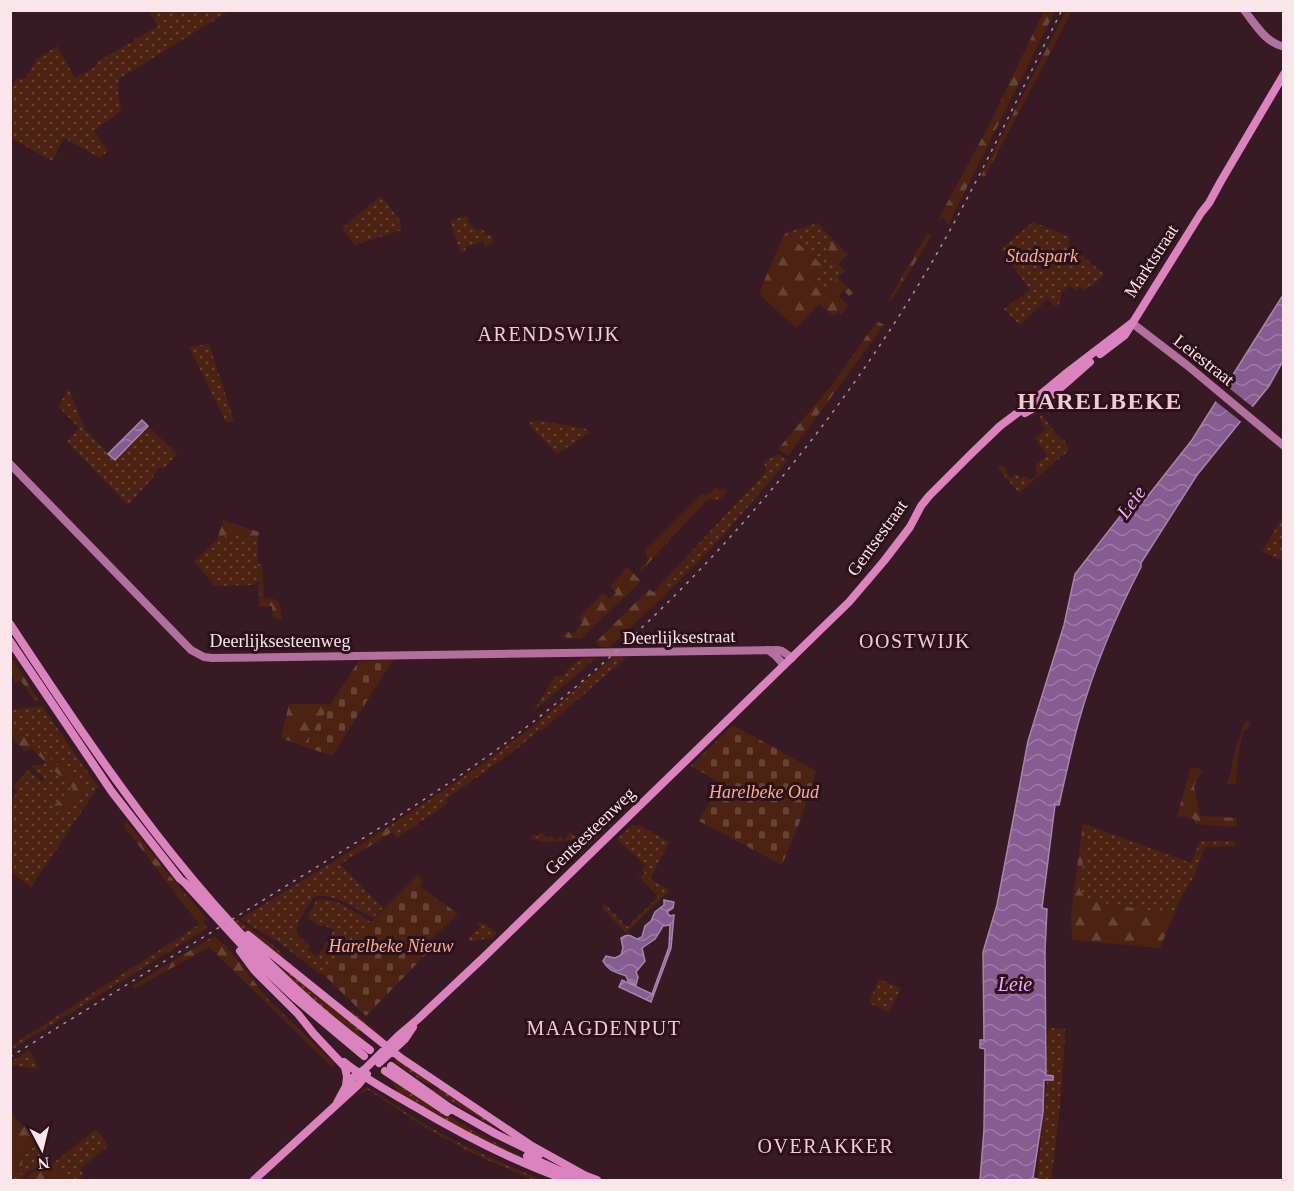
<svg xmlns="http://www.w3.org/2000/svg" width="1294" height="1191" font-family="'Times New Roman',serif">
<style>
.grass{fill:url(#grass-dots)}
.forest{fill:url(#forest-firs)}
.cemetery{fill:url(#cemetery-stones)}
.water{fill:url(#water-waves);stroke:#a885ac;stroke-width:1.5}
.pier{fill:#371a23}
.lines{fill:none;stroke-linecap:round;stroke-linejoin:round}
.secondary{stroke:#b36f9d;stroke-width:8}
.primary{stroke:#db83bf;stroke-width:8}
.rail{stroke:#ac959b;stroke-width:1.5;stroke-dasharray:3 6;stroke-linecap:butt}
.labels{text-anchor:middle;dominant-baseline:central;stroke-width:6;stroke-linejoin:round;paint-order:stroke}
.park-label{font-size:18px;font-style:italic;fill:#f9ad90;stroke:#2c111a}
.street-label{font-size:18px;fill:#f9e5ea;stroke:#2c111a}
.neighbourhood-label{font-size:20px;letter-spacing:1.5px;fill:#f1cad4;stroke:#2c111a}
.water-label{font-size:20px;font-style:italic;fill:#ecaefb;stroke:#2c111a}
.district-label{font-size:24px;font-weight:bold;letter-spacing:1.5px;fill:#f1cad4;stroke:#2c111a}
</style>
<defs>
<pattern id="grass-dots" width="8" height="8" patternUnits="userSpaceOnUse" patternTransform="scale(1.5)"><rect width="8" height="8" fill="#4c2312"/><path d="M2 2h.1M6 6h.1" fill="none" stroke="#674335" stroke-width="1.8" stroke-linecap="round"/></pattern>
<pattern id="forest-firs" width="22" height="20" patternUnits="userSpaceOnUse" patternTransform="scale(1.5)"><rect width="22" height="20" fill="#4c2312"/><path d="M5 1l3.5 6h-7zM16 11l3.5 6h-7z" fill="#674335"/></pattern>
<pattern id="cemetery-stones" width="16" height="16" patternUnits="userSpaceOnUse" patternTransform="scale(1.5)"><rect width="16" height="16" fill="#4c2312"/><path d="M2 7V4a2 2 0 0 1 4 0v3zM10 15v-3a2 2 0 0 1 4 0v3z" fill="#674335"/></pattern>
<pattern id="water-waves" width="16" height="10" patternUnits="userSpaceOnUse" patternTransform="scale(1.5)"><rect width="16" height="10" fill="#865c91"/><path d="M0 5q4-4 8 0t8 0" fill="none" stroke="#9e7ba6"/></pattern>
</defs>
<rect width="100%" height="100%" fill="#371a23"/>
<path class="grass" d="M149,11H229L119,79L118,92L121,111L94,131L108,151L100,158L64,138L52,161L11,138V90L16,79L26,78L36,60L57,46L75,78L95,67L99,61L158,26Z
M381,196L399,219L402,230L355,245L343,230V227Z
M466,216L469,219L467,222L478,231L480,228L485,232L484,235H491L493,239L491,244L485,246L484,241L465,247L466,252L463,253L459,249L450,221Z
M1033,222L1070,237L1068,244L1104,274L1092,287L1090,285L1085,291L1080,286L1076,290L1069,285L1062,293L1059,304L1055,307L1048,299L1020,325L1004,309L1030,290L1001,249Z
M818,223L834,241C829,244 827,249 829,254L845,271L838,277L827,291L811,278L822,265L792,238L788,232Z
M209,344L234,421L226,422L189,347Z
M69,389L85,430L115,460L148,426L177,454L164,469L159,467L151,480L128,505L67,442L79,428L58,406Z
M1042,415L1057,435L1064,440L1069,450L1019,493L998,468L1002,465L1007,470L1005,472L1011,478L1016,474L1020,478L1025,476L1029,479C1042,478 1035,470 1035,465L1047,455L1035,438L1046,430L1039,418Z
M540,421L587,429L589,433L557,454L529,425L530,422Z
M779,454L787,461L722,537L669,591L662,583L766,472L764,462Z
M1283,516L1284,517L1283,561L1262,552Z
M227,533L258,540V581L254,585L215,586L194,561L217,540L222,543Z
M613,657L626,658L541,731L539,730L514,751L446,799L448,803L397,838L388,827C428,801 468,775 507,746C544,719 578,687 613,657Z
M581,658H596L533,712L555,676H561Z
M42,706L98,787L31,887L11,872V799L18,792L13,787L28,770L41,781L44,778L31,766L42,765L46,762L73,789L52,807L85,790L11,723V710Z
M601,812L612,823L588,846L579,840L545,842L530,839L534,834L537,837L541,832L548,839L551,836L557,840L560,837L564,840L570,832L578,838L581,835L587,840L597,830L599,832L608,822L599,814Z
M639,825L669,842L650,879L670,890L626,933L602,908L605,904L627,927L658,897L637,874L638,873L641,876L645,873L642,869L645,865L617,839L631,826Z
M1087,825L1191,863L1200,841H1235V846L1205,847L1193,878L1178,903L1174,914L1107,904L1086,899L1080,890Z
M354,849L357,854L340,864L383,908L373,918C356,909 333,891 313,897L298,922L296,933L310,947L308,950L317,957L334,930L323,925L322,927L307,918L316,901C334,895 356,913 371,922L320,974L280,943L240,919Z
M238,920L278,949L283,957L349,1013L353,1011L381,1035L379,1037L246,932L235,921Z
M203,922L207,928L11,1050V1046Z
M478,923H483L496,932V934L493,938L471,941L468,938L480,927L476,924Z
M274,960L362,1030L359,1032L364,1042L340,1023L272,962Z
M879,979L901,988L890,1011H886L869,1003Z
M1048,1028L1065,1029C1063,1080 1058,1130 1051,1180H1037L1047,1080H1053V1076H1047Z
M29,1050L38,1067L37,1069L11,1065V1062Z
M398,1058L517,1140L430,1089L438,1090L439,1087L427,1084L394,1062Z
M390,1079C444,1115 496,1145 554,1173L500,1151L395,1093L397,1090Z
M367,1088L373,1091C385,1098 396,1106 408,1114C450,1141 497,1161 543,1180H533L472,1153L424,1127L370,1091L366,1090L358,1095L364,1089Z
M95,1130L102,1136L108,1146L80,1169L84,1175L78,1180H68L51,1165Z
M39,1138C38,1147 38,1153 42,1161L46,1159L49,1163L29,1171L20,1180H11V1174L16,1175L24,1156L36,1143Z"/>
<path class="forest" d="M1044,11H1055L948,225L943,217L941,220L939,218L988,127Z
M1066,11H1072L984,178L981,176Z
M788,232L792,238L822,265L811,278L827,291L838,277L853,293L849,296L844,291L839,297L848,305L841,315L838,312L834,316L819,304L796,328L759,294L782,238L786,233Z
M927,234L932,235L892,300H890L889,302L888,301Z
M834,241L848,254L838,264L832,259L828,251L830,244Z
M877,321L884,325L788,456L778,449L831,386Z
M717,487L720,490L723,488L727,492L720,499L707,500L641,571L640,569L648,560L645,550L702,493L706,496Z
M223,520L259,532L258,540L227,533L222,543L217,540Z
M258,564H262L264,597L274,599L279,602L282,619L273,618L272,606L259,607Z
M627,567L641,581L581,639L561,637L567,631L573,634L583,622L578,619L603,593L610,599L616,593L610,586Z
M662,583L669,591L610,647H599L596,642L649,589L653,592Z
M10,657H11L38,699L35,701L21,681L15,683L11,672Z
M289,704H331L303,746L281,738Z
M1245,721H1250V724L1247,730H1244C1238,748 1237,765 1236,784L1228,783L1236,748Z
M11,723L85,790L61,812L54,813L52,807L73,789L31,748L26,752L11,737Z
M1191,767L1203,770L1194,786L1200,816L1237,818L1236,827L1195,824L1194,819L1177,816Z
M127,822L165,870L207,919L199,924L123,825Z
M1083,824L1087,825L1080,890L1086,899L1107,904L1174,914L1160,948L1072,940L1071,913Z
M388,827L392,832L357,854L354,849Z
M214,936L226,946L268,999L335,1064L332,1067L209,947L134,989L132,986Z
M10,1112L23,1127L27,1124L32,1131L34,1130L39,1135C37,1146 22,1152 22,1162C22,1165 24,1169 25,1172L16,1175L11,1174Z
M51,1165L68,1180H24L32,1172Z"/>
<path class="cemetery" d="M393,660L332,756L303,746L359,661Z
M733,725L816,771L800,821L782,865L699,821L721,783L691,766Z
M418,875L423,881L419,886L458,914L422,948L427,953L366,1016L321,972Z"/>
<path class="water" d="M1283,295V361L1269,386L1197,475L1141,563V567C1115,617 1093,670 1078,724C1071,751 1065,778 1059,805H1055L1042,908L1047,909L1045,950L1046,1075L1053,1076V1080H1044L1043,1112L1033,1178L1041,1180H980L984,1129L985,1049L980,1048V1040H984L983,952L997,905L1028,741L1064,625L1075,574L1132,501L1140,506L1192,440Z
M142,420L148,426L115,460L108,454Z
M664,900L674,902L673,908L667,912L670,916L674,915L671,948L651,1002L619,987L622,980L652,994L669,947L670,925L663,926L655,939L642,948L645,961L636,972L638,977L636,985L628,981L626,976C616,972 608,971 603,961L606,956L615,958L621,955L623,948L621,938C628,933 631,936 637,939L642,937L645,926L651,921L655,912L664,905Z"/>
<path class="pier" d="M1224,384L1255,409L1243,423L1214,400Z"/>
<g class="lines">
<path class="secondary" d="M1244,10C1256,25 1265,42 1284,47
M1132,323L1188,366L1284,446
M10,464L191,650L204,657L212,658L777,650L782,651L792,658
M768,650L775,655L784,665"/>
<path class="primary" d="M1100,354L1125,335L1201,213L1209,203L1221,181L1284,74
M1025,413C1049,400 1069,380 1090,362
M10,624C112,779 219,939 370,1050
M10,641L112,792L180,879L185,883L261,966L296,999L364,1056
M248,935L401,1058L532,1146L586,1176
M240,951L254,970L298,1014L314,1034L345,1067L347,1077L346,1086
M344,1062C365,1079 390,1092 414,1106C463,1135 513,1161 567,1180
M379,1063L405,1039L413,1027
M391,1066L450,1108L496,1134L539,1155
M385,1071L447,1112
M337,1103L345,1088L354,1077L365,1069L398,1036L418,1019L484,957L849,602L884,561L910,527L921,506L929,496L970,455L1000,426L1024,408L1064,375L1132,323
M527,1156L580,1180
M581,1174L597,1180
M254,1180L358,1085L367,1074"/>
<path class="rail" d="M10,1057L386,824C428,797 470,770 511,739C675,614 816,455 922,279C974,192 1016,100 1062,10"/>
</g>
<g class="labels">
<g class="park-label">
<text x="1042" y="256">Stadspark</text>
<text x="764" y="792">Harelbeke Oud</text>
<text x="391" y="946">Harelbeke Nieuw</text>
</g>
<g class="street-label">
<text transform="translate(1151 261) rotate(-57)">Marktstraat</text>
<text transform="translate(1204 360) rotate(38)">Leiestraat</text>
<text transform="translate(877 538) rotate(-54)">Gentsestraat</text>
<text transform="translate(679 637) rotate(-1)">Deerlijksestraat</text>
<text x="280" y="641">Deerlijksesteenweg</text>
<text transform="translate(590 831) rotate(-44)">Gentsesteenweg</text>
</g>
<g class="neighbourhood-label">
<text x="549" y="334">ARENDSWIJK</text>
<text x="915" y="641">OOSTWIJK</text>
<text x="604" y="1028">MAAGDENPUT</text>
<text x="826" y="1146">OVERAKKER</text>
</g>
<g class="water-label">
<text transform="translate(1131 502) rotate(-54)">Leie</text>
<text x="1015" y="984">Leie</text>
</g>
<g class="district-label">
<text x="1100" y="401">HARELBEKE</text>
</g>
</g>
<rect width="1294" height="1191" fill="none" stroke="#f9e5ea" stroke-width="24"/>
<g transform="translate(42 1149) rotate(173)" stroke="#2c111a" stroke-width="4.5" paint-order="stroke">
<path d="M0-4.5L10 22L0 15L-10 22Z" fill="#f9e5ea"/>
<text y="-9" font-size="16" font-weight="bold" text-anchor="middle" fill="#f9e5ea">N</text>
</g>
</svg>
